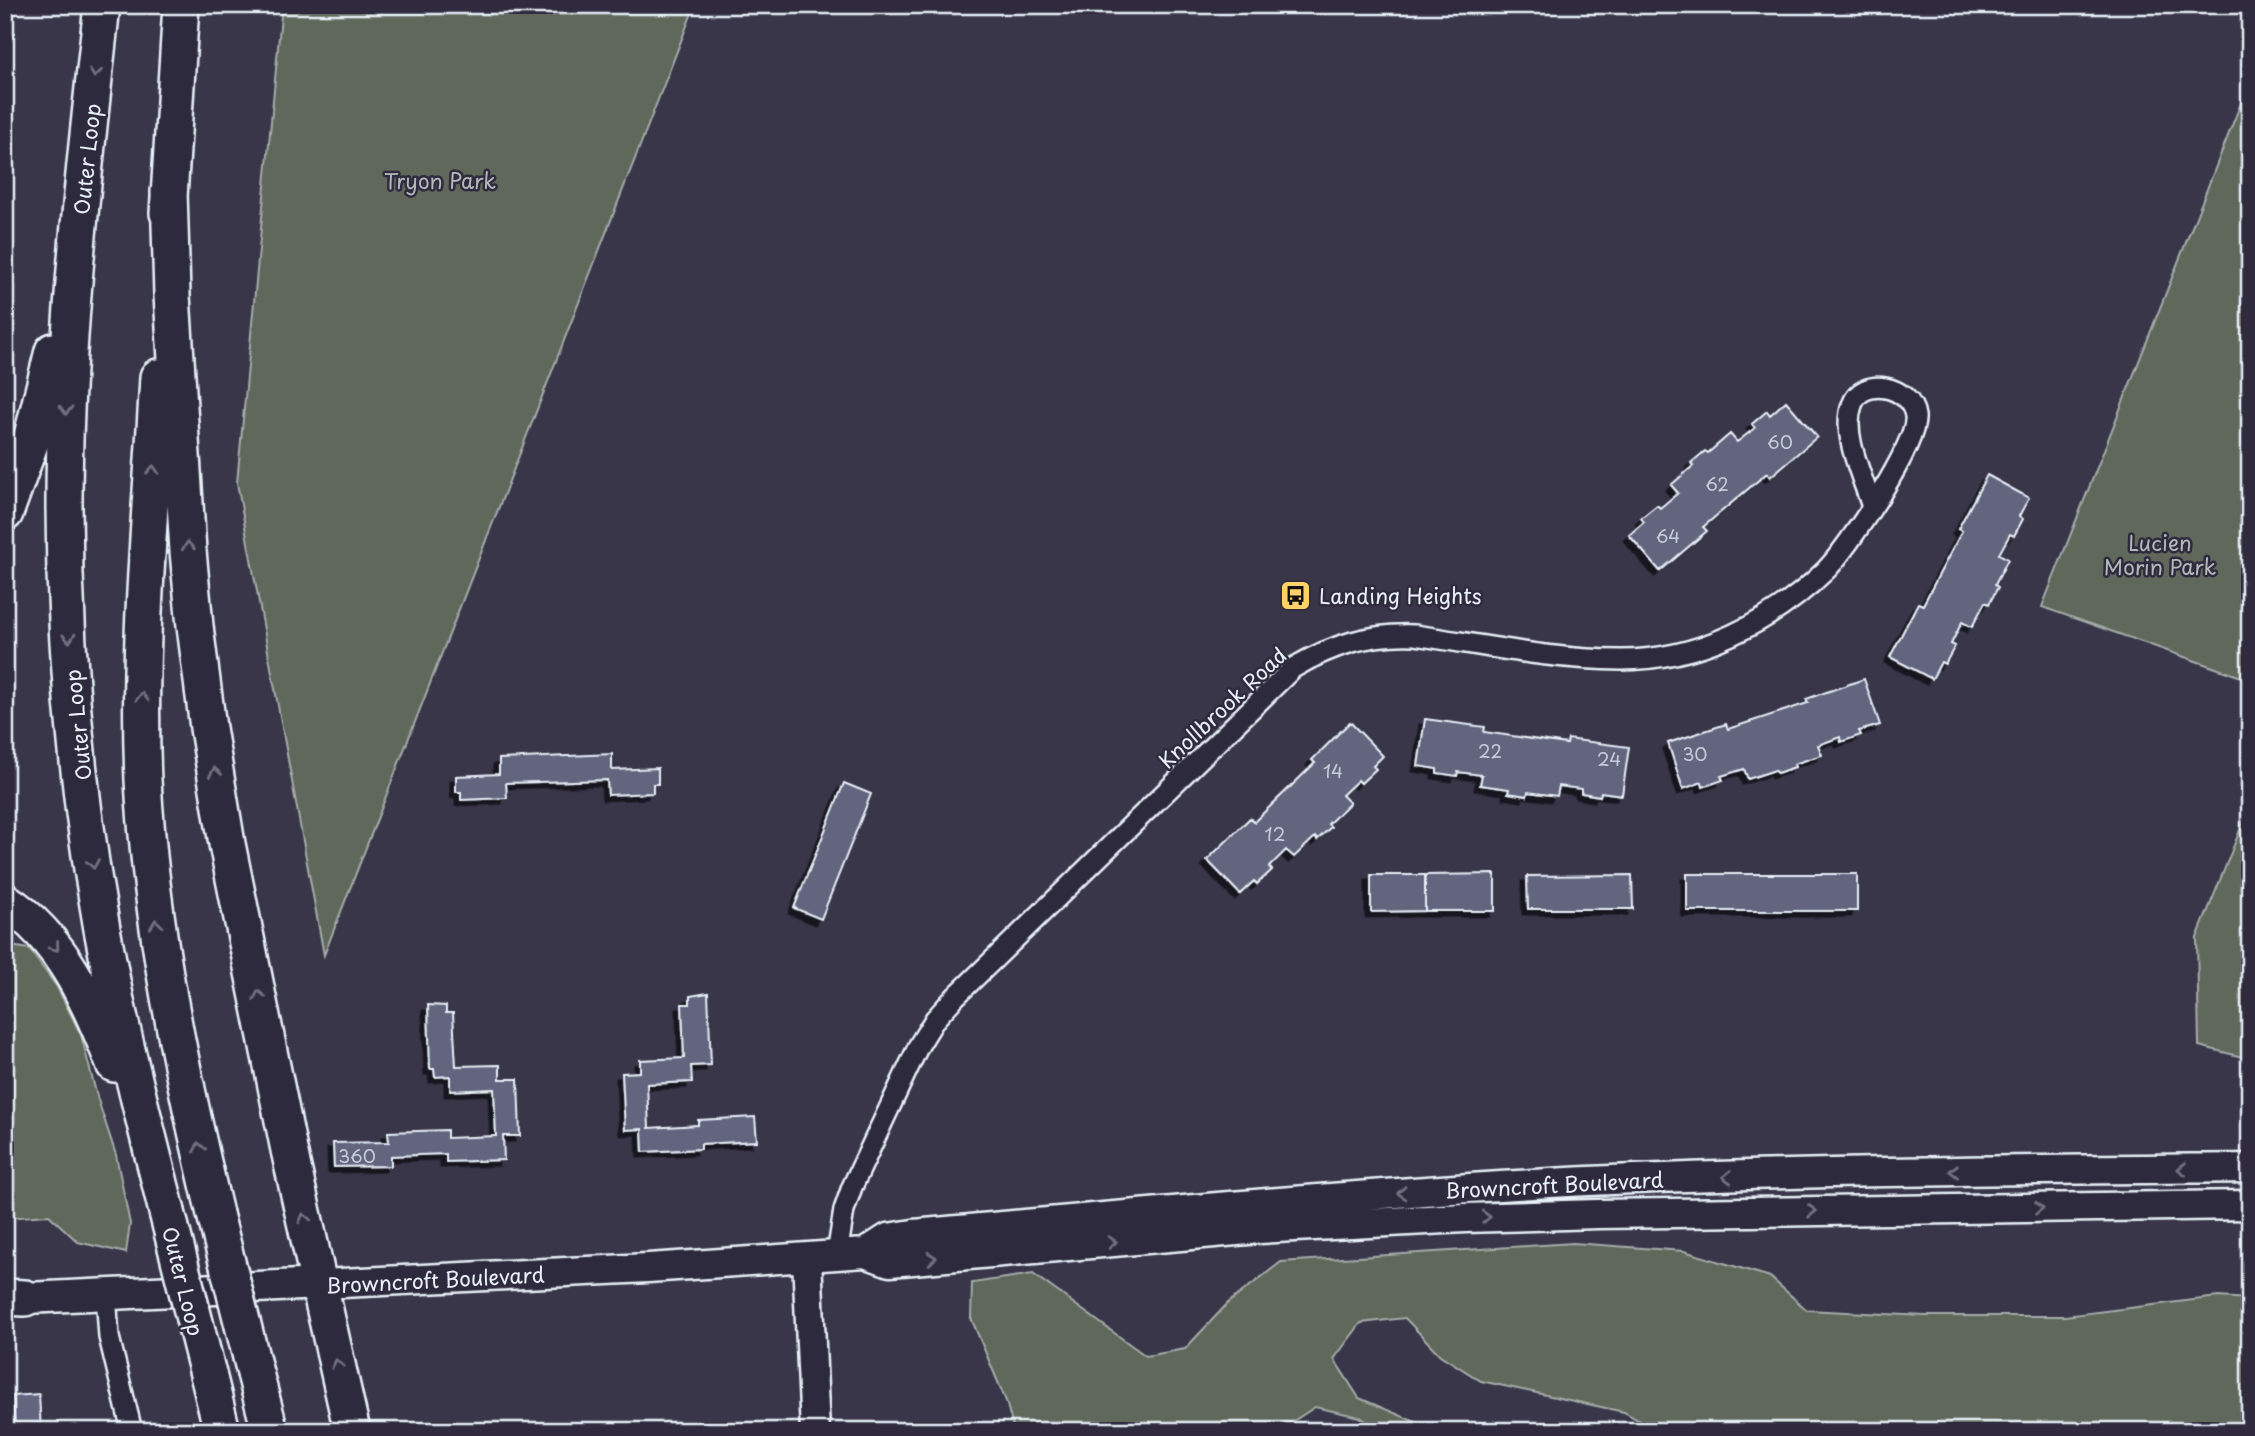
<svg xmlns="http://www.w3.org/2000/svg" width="2255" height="1436" font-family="'Playpen Sans',sans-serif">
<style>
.green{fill:#61685b;stroke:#a4acaa;stroke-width:2}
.building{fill:#64657f;stroke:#e8f1f8;stroke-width:2;filter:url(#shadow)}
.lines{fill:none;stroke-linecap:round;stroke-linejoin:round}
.street-casing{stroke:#e8f1f8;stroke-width:24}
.secondary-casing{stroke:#e8f1f8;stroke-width:33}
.primary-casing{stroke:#e8f1f8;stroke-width:35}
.highway-casing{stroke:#e8f1f8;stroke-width:40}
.street{stroke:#2f2a3d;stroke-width:19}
.secondary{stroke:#2f2a3d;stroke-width:28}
.primary{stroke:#2f2a3d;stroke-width:30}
.highway{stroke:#2f2a3d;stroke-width:35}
.highway-bridge-casing{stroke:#e8f1f8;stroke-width:40;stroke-linecap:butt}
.highway-bridge{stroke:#2f2a3d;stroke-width:35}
.oneway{stroke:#70707e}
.labels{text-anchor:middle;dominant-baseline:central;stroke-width:5;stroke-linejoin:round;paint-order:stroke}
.number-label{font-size:18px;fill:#c7ceda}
.street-label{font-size:21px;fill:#e8f1f8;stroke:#2f2a3d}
.park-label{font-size:21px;fill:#b2bab9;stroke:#2f2a3d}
.poi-label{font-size:21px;fill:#e8f1f8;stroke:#2f2a3d;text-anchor:start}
</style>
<defs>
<filter id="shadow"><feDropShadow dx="-5.5" dy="5.5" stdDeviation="0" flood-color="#0009"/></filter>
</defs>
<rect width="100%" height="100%" fill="#3a364a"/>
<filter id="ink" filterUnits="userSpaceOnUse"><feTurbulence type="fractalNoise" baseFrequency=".0143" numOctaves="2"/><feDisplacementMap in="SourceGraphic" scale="14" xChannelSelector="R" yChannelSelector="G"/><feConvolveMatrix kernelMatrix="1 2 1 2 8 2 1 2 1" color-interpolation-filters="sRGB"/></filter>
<g filter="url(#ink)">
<path class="green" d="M282,5H695L324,955L237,483Z
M2250,80V680L2042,607Z
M2250,805V1059L2199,1046L2197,938Z
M5,945L29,949L57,987L81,1035L98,1100L116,1155L130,1224L126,1253L78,1242L49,1215L5,1218Z
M1573,1243L1684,1251L1770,1277L1807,1310L1925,1316H2065L2218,1297L2250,1299V1431H1657L1624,1412L1481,1381L1440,1355L1405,1318L1361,1323L1334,1359L1359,1398L1416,1422L1428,1431H1381L1360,1417L1315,1407L1278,1431H1014L1006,1401L971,1318L972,1283L1033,1274L1146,1356L1185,1349L1228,1303L1281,1262Z"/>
<path class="building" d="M1786,401L1817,437L1770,477L1767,473L1703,527L1707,531L1660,571L1629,535L1644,522L1641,518L1657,505L1660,508L1678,493L1671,485L1693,466L1691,463L1705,451L1708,453L1730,434L1737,442L1755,428L1752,424L1767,411L1770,415Z
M1987,475L2029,498L2019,516L2023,519L2014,536L2010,534L1999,554L2008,559L1995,585L1998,587L1989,604L1985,602L1972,627L1962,622L1951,644L1955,646L1945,664L1941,662L1932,679L1890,657L1918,603L1923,605L1962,531L1958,529Z
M1864,679L1880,725L1859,731L1861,735L1841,742L1840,737L1818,745L1822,755L1794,764L1795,767L1777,773L1775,770L1748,779L1744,769L1721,776L1723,780L1703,787L1702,782L1683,789L1668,743L1726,724L1728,729L1808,703L1806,699Z
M1425,719L1485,727L1484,732L1567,744L1568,739L1629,747L1622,795L1601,792L1600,796L1581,793V789L1559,786L1557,796L1528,792L1527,796L1508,793L1509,789L1480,785L1482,775L1458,772L1457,776L1437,773V769L1418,766Z
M1350,722L1383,756L1373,766L1376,769L1361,783L1358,780L1342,795L1350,803L1328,824L1331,827L1317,840L1315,837L1294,857L1286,850L1269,867L1272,870L1257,884L1254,881L1240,894L1207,860L1250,818L1254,822L1315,763L1312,760Z
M612,754V770L658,768V784H653V793L608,795L607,780L506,783L507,798L461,800V792H456V776L499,774V759Z
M844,783L871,794L821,919L794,908Z
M1495,874V911H1425V875Z
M1687,874H1857V911H1687Z
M1371,875H1425V911L1371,912Z
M1632,875L1633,909H1528L1527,876Z
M708,993L711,1065L691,1066L692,1082L647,1084L649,1128L698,1125V1120L755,1117L757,1141L701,1144V1149L643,1152L642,1129L625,1130L622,1073L640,1072V1060L684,1058L682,1004H690V996Z
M428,1005L446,1006V1013H453L456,1066L500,1065V1079H518L520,1136H503L504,1160L446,1162V1154L391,1156V1166L334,1167L333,1143L389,1142L388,1132L447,1130V1138L496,1136L494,1089L450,1091V1076L435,1077L434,1069H430Z
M39,1394L41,1431H15L13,1396Z"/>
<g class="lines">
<defs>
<path id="street" d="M837,1255L844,1210L852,1187L919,1045L935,1019L955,997L1293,668C1332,645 1370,633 1415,635C1483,645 1552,660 1621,660C1697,660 1772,623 1826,570C1847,549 1919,443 1915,416C1911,386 1862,375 1852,405C1841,435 1863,477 1872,507
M106,1294L109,1337L132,1431"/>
<path id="secondary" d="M865,1253L888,1238L913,1234C1126,1215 1338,1195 1550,1183C1783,1171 2017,1170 2250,1168
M807,1258L815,1431
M321,1284L648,1268L865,1253L890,1262L1259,1229L1465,1218L1598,1214L2250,1205"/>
<path id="primary" d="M5,1299L321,1284"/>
<path id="highway" d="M102,5C84,172 64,338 64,505C64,664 81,830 113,986C128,1062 149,1137 167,1212
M169,191L172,295L188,551L195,626L208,728L227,844L289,1150L352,1431
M168,213L181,5
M158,377C151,511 137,646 143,780C151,928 181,1070 215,1214
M5,513L30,444L53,351
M5,901C62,938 90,1002 114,1064
M5,1297L25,1298
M255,1373L270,1431
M208,1374L222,1431"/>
</defs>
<use href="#street" class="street-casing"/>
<use href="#secondary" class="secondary-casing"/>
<use href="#primary" class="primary-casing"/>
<use href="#highway" class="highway-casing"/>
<use href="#street" class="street"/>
<use href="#secondary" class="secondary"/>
<use href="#primary" class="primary"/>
<use href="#highway" class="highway"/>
<defs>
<path id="highway-bridge" d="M167,1212L208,1374
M215,1214L255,1373"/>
</defs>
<use href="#highway-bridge" class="highway-bridge-casing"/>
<use href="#highway-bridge" class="highway-bridge"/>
</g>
<defs><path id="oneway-chevron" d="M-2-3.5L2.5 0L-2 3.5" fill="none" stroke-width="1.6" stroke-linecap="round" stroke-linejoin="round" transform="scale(1.75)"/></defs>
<g class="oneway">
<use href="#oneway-chevron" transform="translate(95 73) rotate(96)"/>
<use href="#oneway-chevron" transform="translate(66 410) rotate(92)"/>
<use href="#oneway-chevron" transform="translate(153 470) rotate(-87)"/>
<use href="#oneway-chevron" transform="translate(188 546) rotate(-94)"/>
<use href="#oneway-chevron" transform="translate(69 638) rotate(86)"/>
<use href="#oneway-chevron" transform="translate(142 697) rotate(-90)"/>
<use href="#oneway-chevron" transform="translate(215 772) rotate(-99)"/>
<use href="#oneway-chevron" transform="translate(93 864) rotate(81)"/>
<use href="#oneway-chevron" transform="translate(156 924) rotate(-98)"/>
<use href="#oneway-chevron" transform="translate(55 947) rotate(52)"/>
<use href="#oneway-chevron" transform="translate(259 995) rotate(-102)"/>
<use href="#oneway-chevron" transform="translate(199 1147) rotate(-103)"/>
<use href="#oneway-chevron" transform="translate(2182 1169) rotate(179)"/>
<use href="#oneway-chevron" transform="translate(1954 1171) rotate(179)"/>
<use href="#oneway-chevron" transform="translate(1727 1177) rotate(178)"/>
<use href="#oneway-chevron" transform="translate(1402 1193) rotate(176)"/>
<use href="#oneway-chevron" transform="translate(2039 1208) rotate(-1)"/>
<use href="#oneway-chevron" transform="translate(1812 1211) rotate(-1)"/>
<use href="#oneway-chevron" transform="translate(1486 1217) rotate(-2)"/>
<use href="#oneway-chevron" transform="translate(304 1218) rotate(-104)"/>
<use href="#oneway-chevron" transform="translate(1112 1242) rotate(-5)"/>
<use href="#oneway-chevron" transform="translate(932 1258) rotate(-5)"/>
<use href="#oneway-chevron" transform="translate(337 1364) rotate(-102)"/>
</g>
</g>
<defs>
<symbol id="bus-square" viewBox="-11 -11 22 22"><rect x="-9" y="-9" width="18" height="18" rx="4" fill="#ffd166" stroke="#2f2a3d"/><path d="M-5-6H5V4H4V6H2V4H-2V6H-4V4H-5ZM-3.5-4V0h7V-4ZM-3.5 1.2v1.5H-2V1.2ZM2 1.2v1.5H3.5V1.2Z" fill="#111"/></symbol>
</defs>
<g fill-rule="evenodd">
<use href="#bus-square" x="1278" y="578" width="35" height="35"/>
</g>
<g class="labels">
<g class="number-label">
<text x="1780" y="441">60</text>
<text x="1717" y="483">62</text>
<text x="1668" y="535">64</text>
<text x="1490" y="750">22</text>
<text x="1695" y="753">30</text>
<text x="1609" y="758">24</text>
<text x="1333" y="770">14</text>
<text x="1275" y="833">12</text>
<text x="357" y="1155">360</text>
</g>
<g class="street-label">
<text transform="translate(86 159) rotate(-84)">Outer Loop</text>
<text transform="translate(1222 707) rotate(-43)">Knollbrook Road</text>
<text transform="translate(77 725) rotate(-96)">Outer Loop</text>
<text transform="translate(1554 1184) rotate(-3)">Browncroft Boulevard</text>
<text transform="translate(435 1279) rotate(-3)">Browncroft Boulevard</text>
<text transform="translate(184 1281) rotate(76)">Outer Loop</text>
</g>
<g class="park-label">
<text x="440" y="180">Tryon Park</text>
<text x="2160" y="542">Lucien<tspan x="2160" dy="24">Morin Park</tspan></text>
</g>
<g class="poi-label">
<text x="1319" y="595">Landing Heights</text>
</g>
</g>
<rect width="2255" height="1436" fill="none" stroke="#2f2a3d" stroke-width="28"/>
<rect x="14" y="14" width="2227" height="1408" fill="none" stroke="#e8f1f8" stroke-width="2.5" filter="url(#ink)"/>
</svg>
